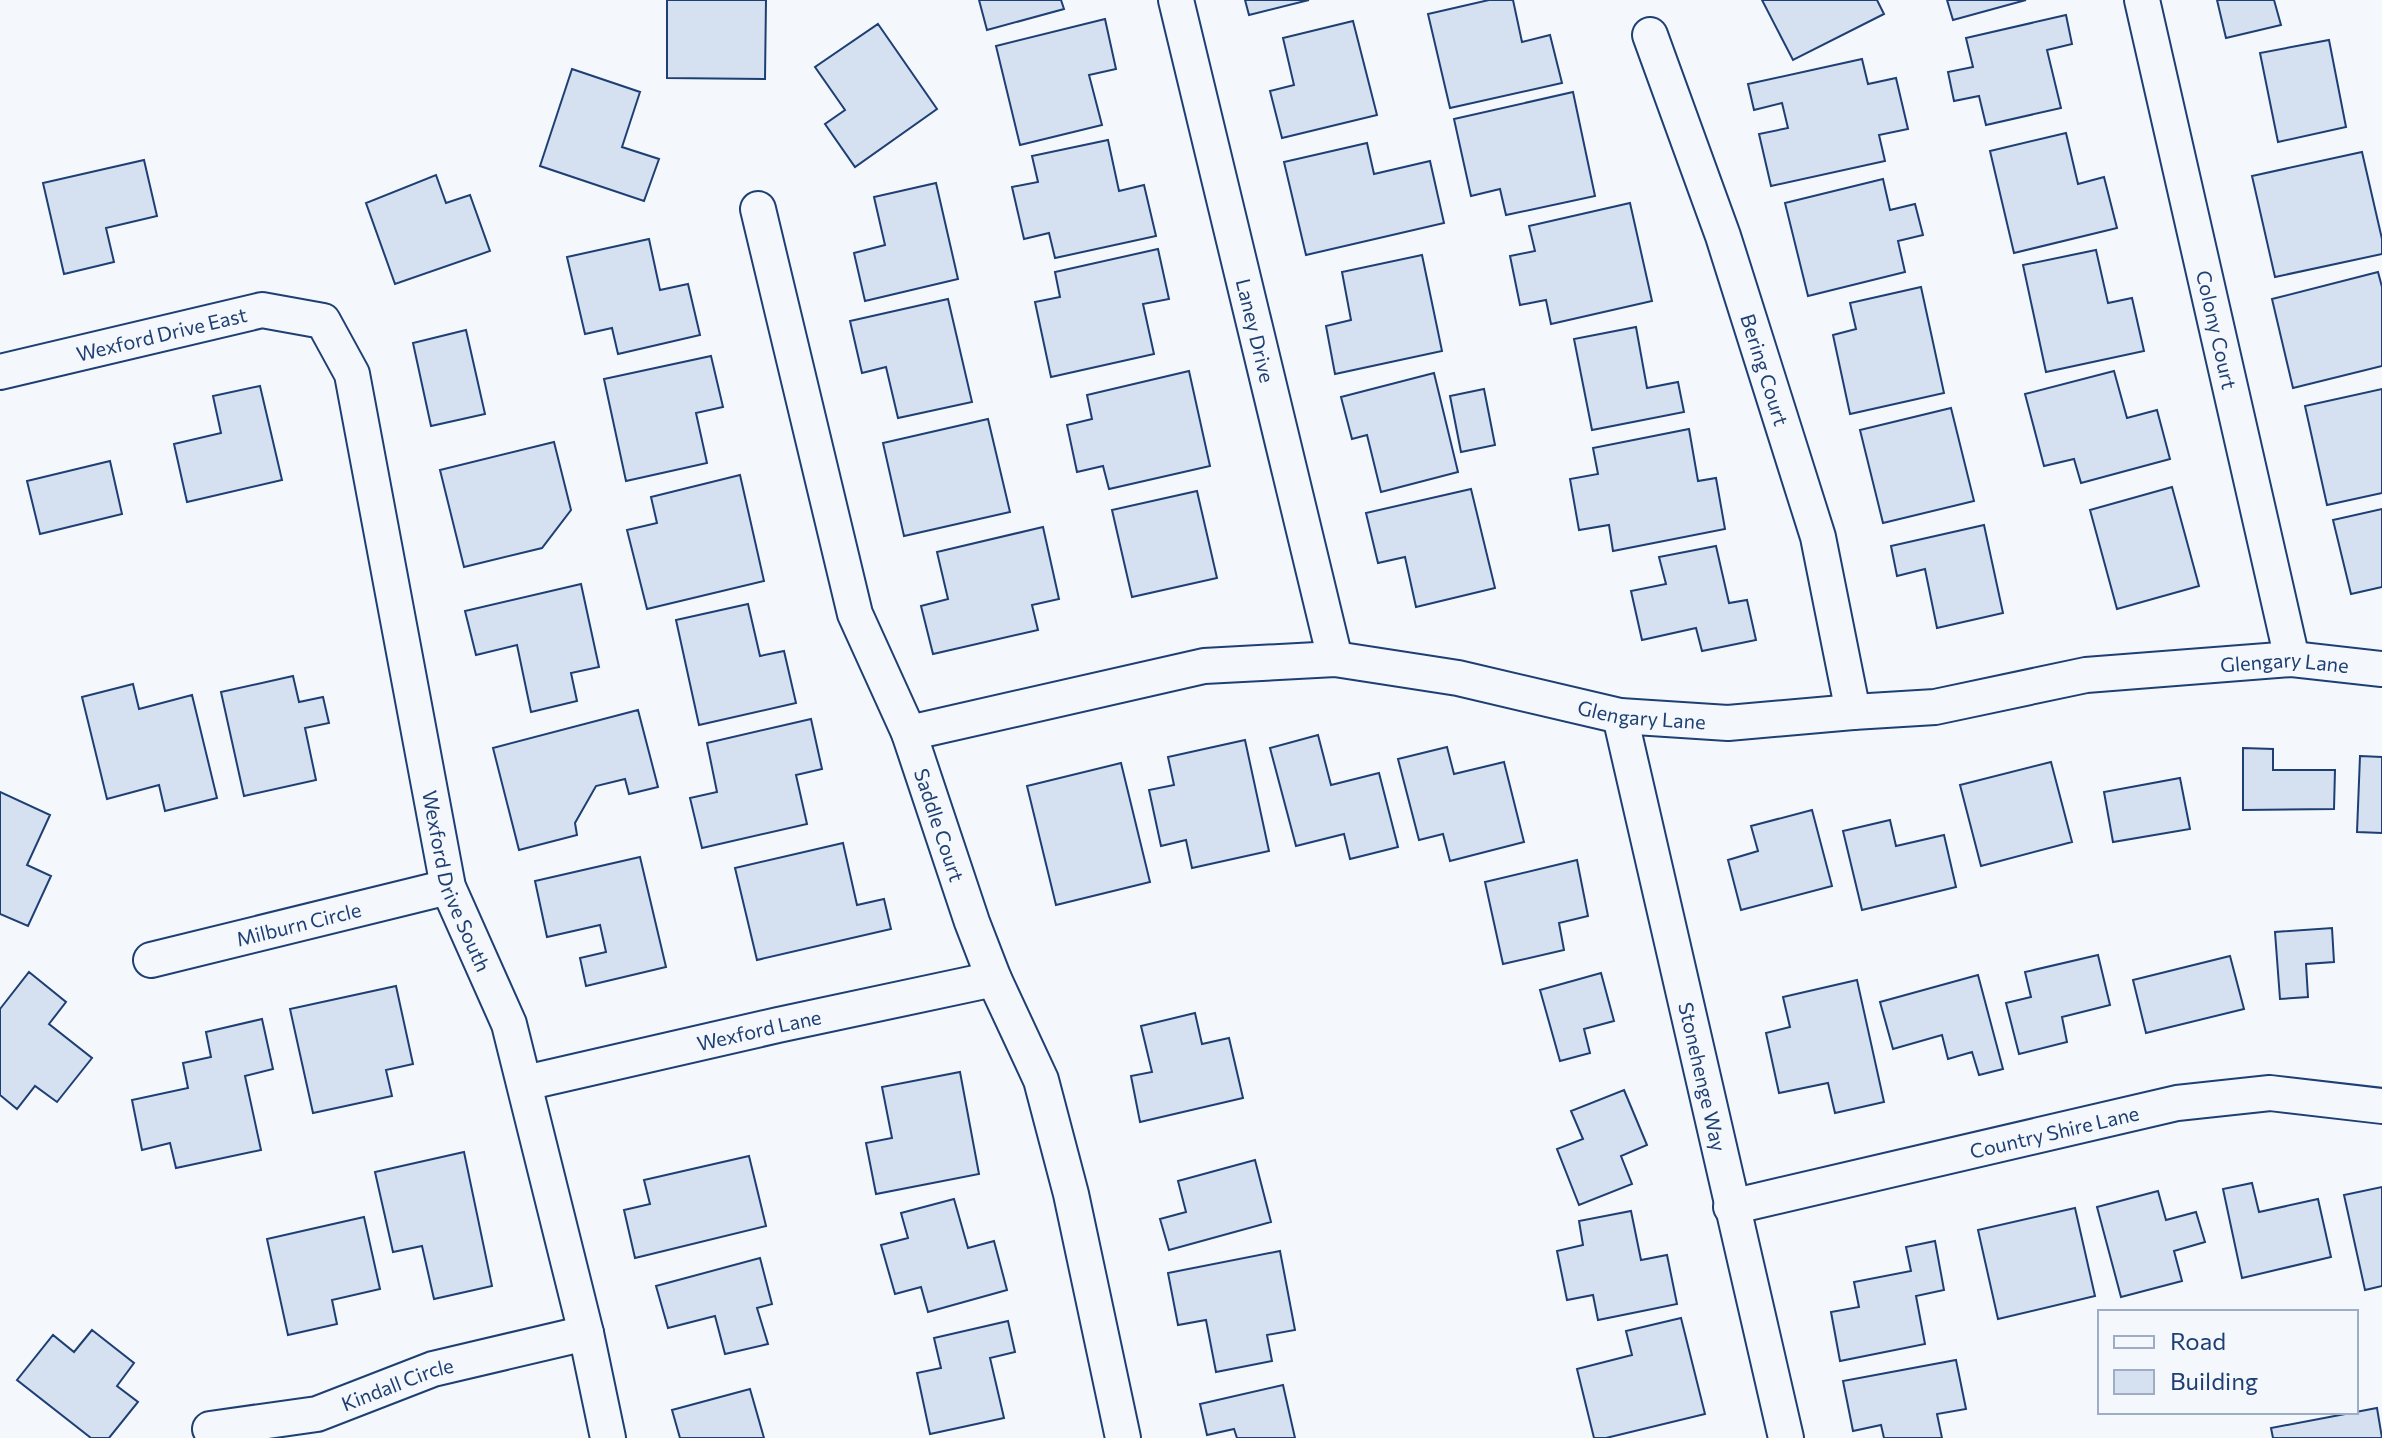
<svg xmlns="http://www.w3.org/2000/svg" width="2382" height="1438" font-family="Commissioner,sans-serif">
<style>
.building{fill:#d5e0f0;stroke:#1d3f73;stroke-width:2}
.lines{fill:none;stroke-linecap:round;stroke-linejoin:round}
.street-casing{stroke:#1d3f73;stroke-width:38}
.street{stroke:#f4f7fb;stroke-width:34}
.labels{text-anchor:middle;dominant-baseline:central;stroke-width:6;stroke-linejoin:round;paint-order:stroke}
.street-label{font-size:20px;fill:#1d3f73;stroke:#f4f7fb}
</style>
<rect width="100%" height="100%" fill="#f4f7fb"/>
<path class="building" d="M667,0H766L765,79L667,78Z
M979,0H1061L1064,9L987,30Z
M1245,0H1309L1249,15Z
M1489,0H1513L1522,42L1550,35L1562,83L1450,108L1428,14Z
M1762,0H1877L1884,14L1793,60Z
M1947,0H2026L1953,20Z
M2217,0H2274L2281,25L2226,38Z
M2066,15L2072,44L2047,50L2061,108L1986,125L1979,96L1954,101L1948,72L1973,67L1966,38Z
M1105,19L1116,69L1089,75L1102,125L1020,145L996,46Z
M1353,21L1377,115L1282,138L1270,91L1294,85L1283,38Z
M878,24L937,109L855,167L825,124L845,110L815,67Z
M2329,40L2346,127L2278,142L2260,53Z
M1862,59L1868,84L1896,78L1908,129L1879,135L1885,161L1771,186L1759,134L1788,128L1782,103L1754,110L1748,84Z
M572,69L640,92L622,147L659,159L644,201L540,166Z
M1573,92L1595,196L1506,215L1500,189L1471,196L1454,119Z
M2066,133L2078,184L2104,177L2117,228L2014,253L1990,151Z
M1108,140L1119,191L1144,185L1156,236L1055,258L1049,233L1024,239L1012,187L1038,182L1032,156Z
M1367,143L1374,174L1430,161L1444,223L1306,255L1284,162Z
M2362,152L2382,239V254L2275,277L2252,176Z
M144,160L157,216L106,228L114,262L64,274L43,183Z
M436,175L446,203L470,195L490,251L395,284L366,203Z
M1883,179L1890,210L1915,204L1923,235L1898,241L1905,272L1808,296L1785,203Z
M936,183L958,279L865,301L854,253L885,245L874,197Z
M1630,203L1652,301L1551,324L1546,300L1520,305L1510,256L1535,251L1529,226Z
M649,239L660,290L688,284L700,335L618,354L612,328L585,334L567,257Z
M1158,249L1169,299L1143,304L1154,354L1051,377L1035,302L1060,297L1055,272Z
M2096,250L2108,303L2132,298L2144,351L2046,372L2023,265Z
M1422,255L1442,351L1335,374L1326,326L1351,320L1342,272Z
M2378,272L2382,287V366L2293,388L2272,299Z
M1921,287L1944,393L1850,414L1833,335L1856,329L1850,303Z
M948,299L972,402L898,418L886,367L862,373L850,321Z
M1636,327L1647,388L1678,382L1684,412L1592,430L1574,339Z
M466,330L485,414L431,426L413,343Z
M711,356L723,407L696,413L707,463L626,481L604,379Z
M1189,371L1210,466L1109,489L1103,466L1077,472L1067,425L1092,419L1087,395Z
M2114,371L2127,418L2157,410L2170,459L2081,483L2074,459L2044,466L2025,394Z
M1434,373L1458,472L1381,492L1367,435L1352,439L1341,397Z
M260,386L282,480L187,502L174,444L221,433L213,396Z
M1484,389L1495,445L1461,452L1450,396Z
M2382,389V493L2327,505L2305,406Z
M1951,408L1974,501L1883,523L1860,430Z
M988,419L1010,512L904,536L883,443Z
M1689,429L1698,481L1716,478L1725,529L1613,551L1609,525L1579,530L1570,479L1598,474L1593,448Z
M554,442L571,510L542,548L464,567L440,470Z
M110,461L122,514L40,534L27,481Z
M740,475L764,581L647,609L627,530L657,523L651,497Z
M2172,487L2199,586L2117,609L2090,510Z
M1471,489L1495,588L1416,607L1405,557L1378,563L1366,513Z
M1197,491L1217,578L1132,597L1112,510Z
M2382,509V587L2351,594L2333,520Z
M1984,525L2003,613L1937,628L1925,569L1897,576L1891,546Z
M1043,527L1059,599L1032,605L1038,630L933,654L921,606L948,599L937,552Z
M1716,546L1729,603L1747,600L1756,640L1702,651L1696,628L1642,640L1631,591L1666,584L1659,557Z
M581,584L599,667L571,673L577,701L531,712L517,645L476,655L465,611Z
M748,604L760,656L784,651L796,703L699,725L676,620Z
M293,676L299,702L323,697L329,723L305,728L316,780L244,796L221,692Z
M133,684L139,709L192,695L217,798L165,811L159,785L107,799L82,697Z
M638,710L658,787L629,794L625,779L596,786L575,823L577,835L519,850L493,748Z
M811,719L822,769L796,775L807,824L702,848L690,798L717,792L707,743Z
M1318,735L1331,785L1379,773L1398,847L1350,859L1344,834L1296,846L1270,748Z
M1245,740L1269,851L1192,868L1186,840L1161,846L1149,790L1174,785L1168,757Z
M1447,747L1454,774L1504,762L1524,842L1450,861L1443,834L1419,840L1398,759Z
M2243,748L2273,749V770H2335L2334,809L2243,810Z
M2360,756L2382,757V833L2357,832Z
M2051,762L2072,842L1981,866L1960,785Z
M1121,763L1150,882L1056,905L1027,786Z
M2180,778L2190,829L2113,842L2104,792Z
M0,792L50,815L27,865L51,876L28,926L0,914Z
M1812,810L1832,886L1741,910L1728,860L1758,851L1751,826Z
M1890,820L1896,846L1944,835L1956,887L1862,910L1843,831Z
M843,843L857,905L884,899L891,929L757,960L735,868Z
M640,857L666,967L586,986L580,958L606,952L600,925L547,937L535,881Z
M1577,860L1588,916L1559,923L1564,950L1503,964L1485,882Z
M2332,928L2334,962L2306,964L2308,997L2280,999L2275,932Z
M2098,955L2110,1005L2062,1017L2067,1042L2019,1054L2006,1003L2031,997L2025,972Z
M2230,956L2244,1009L2146,1033L2133,980Z
M29,972L66,1002L49,1024L92,1058L57,1102L35,1086L17,1109L0,1095V1009Z
M1601,973L1614,1021L1584,1029L1590,1053L1560,1061L1540,990Z
M1978,975L2003,1069L1979,1075L1972,1052L1948,1059L1942,1035L1893,1049L1880,1002Z
M1857,980L1884,1102L1835,1113L1828,1083L1779,1093L1766,1033L1790,1027L1783,997Z
M396,986L413,1064L386,1070L392,1096L313,1113L290,1009Z
M1195,1013L1202,1044L1229,1038L1243,1098L1140,1122L1131,1076L1152,1072L1141,1026Z
M262,1019L273,1069L245,1076L261,1150L176,1168L170,1143L142,1150L132,1100L188,1088L183,1063L211,1057L206,1032Z
M960,1072L979,1174L876,1194L866,1143L892,1138L882,1087Z
M1624,1090L1647,1145L1621,1156L1632,1184L1579,1205L1557,1149L1583,1139L1571,1111Z
M464,1152L492,1286L434,1299L422,1246L393,1252L375,1172Z
M749,1156L766,1226L635,1258L624,1210L650,1204L644,1180Z
M1255,1160L1271,1222L1169,1250L1160,1219L1186,1212L1178,1181Z
M2252,1183L2259,1212L2318,1199L2331,1257L2242,1278L2223,1189Z
M2382,1187V1286L2365,1290L2344,1195Z
M2158,1191L2166,1220L2196,1212L2205,1242L2174,1251L2182,1281L2121,1297L2097,1207Z
M954,1199L968,1248L994,1241L1007,1290L928,1312L921,1287L895,1294L881,1245L908,1238L901,1213Z
M2075,1208L2095,1296L1998,1319L1978,1230Z
M1631,1211L1641,1260L1667,1255L1677,1304L1598,1320L1593,1295L1567,1300L1557,1251L1583,1245L1579,1221Z
M364,1217L380,1289L332,1300L337,1324L288,1335L267,1239Z
M1935,1241L1944,1290L1916,1296L1925,1344L1840,1361L1831,1312L1859,1307L1854,1282L1911,1271L1906,1247Z
M1280,1251L1295,1330L1267,1335L1272,1361L1216,1372L1206,1320L1178,1325L1168,1273Z
M760,1258L772,1304L757,1308L768,1344L725,1354L715,1316L668,1328L656,1286Z
M1681,1318L1705,1414L1606,1438H1594L1577,1369L1632,1355L1626,1331Z
M1008,1321L1015,1352L990,1358L1004,1418L930,1434L917,1373L941,1368L934,1338Z
M92,1330L134,1363L117,1386L138,1402L109,1438H91L17,1380L53,1335L74,1352Z
M1956,1360L1966,1409L1937,1414L1942,1438H1884L1881,1425L1853,1431L1843,1381Z
M1283,1385L1295,1438H1237L1234,1429L1207,1435L1200,1404Z
M750,1389L764,1438H680L672,1410Z
M2377,1408L2382,1438H2273L2271,1428Z"/>
<g class="lines">
<defs>
<g id="street">
<path id="s1" d="M1176,0L1335,659"/>
<path id="s2" d="M2142,0L2292,659"/>
<path id="s3" d="M1650,35L1723,236L1818,537L1853,712"/>
<path id="s4" d="M758,209L855,614L909,733L972,922L994,979L1041,1080L1071,1194L1123,1438"/>
<path id="s5" d="M0,372L262,310L323,321L352,374L448,887L509,1024L586,1333L608,1438"/>
<path id="s6" d="M1620,716L1786,1438"/>
<path id="s7" d="M909,733L1204,666L1335,659L1458,678L1620,716L1728,723L1853,712L1935,707L2086,675L2292,659L2382,669"/>
<path id="s8" d="M151,960L448,887"/>
<path id="s9" d="M525,1083L778,1025L994,979"/>
<path id="s10" d="M1731,1207L2177,1103L2270,1093L2382,1106"/>
<path id="s11" d="M210,1429L317,1414L433,1369L586,1333"/>
</g>
</defs>
<use href="#street" class="street-casing"/>
<use href="#street" class="street"/>
</g>
<g class="labels">
<g class="street-label">
<text stroke="none"><textPath href="#s1" startOffset="340">Laney Drive</textPath></text>
<text stroke="none"><textPath href="#s2" startOffset="338">Colony Court</textPath></text>
<text stroke="none"><textPath href="#s5" startOffset="166">Wexford Drive East</textPath></text>
<text stroke="none"><textPath href="#s3" startOffset="354">Bering Court</textPath></text>
<text stroke="none"><textPath href="#s7" startOffset="1394">Glengary Lane</textPath></text>
<text stroke="none"><textPath href="#s7" startOffset="746">Glengary Lane</textPath></text>
<text stroke="none"><textPath href="#s4" startOffset="644">Saddle Court</textPath></text>
<text stroke="none"><textPath href="#s5" startOffset="910">Wexford Drive South</textPath></text>
<text stroke="none"><textPath href="#s8" startOffset="152">Milburn Circle</textPath></text>
<text stroke="none"><textPath href="#s9" startOffset="240">Wexford Lane</textPath></text>
<text stroke="none"><textPath href="#s6" startOffset="370">Stonehenge Way</textPath></text>
<text stroke="none"><textPath href="#s10" startOffset="332">Country Shire Lane</textPath></text>
<text stroke="none"><textPath href="#s11" startOffset="194">Kindall Circle</textPath></text>
</g>
</g>
<rect x="2098" y="1310" width="260" height="104" fill="#f4f7fb" stroke="#9eadc5" stroke-width="2"/>
<rect x="2114" y="1336" width="40" height="12" fill="#f4f7fb" stroke="#9eadc5" stroke-width="2"/>
<text x="2170" y="1350" font-size="24" fill="#1d3f73">Road</text>
<rect x="2114" y="1370" width="40" height="24" fill="#d5e0f0" stroke="#9eadc5" stroke-width="2"/>
<text x="2170" y="1390" font-size="24" fill="#1d3f73">Building</text>
</svg>
